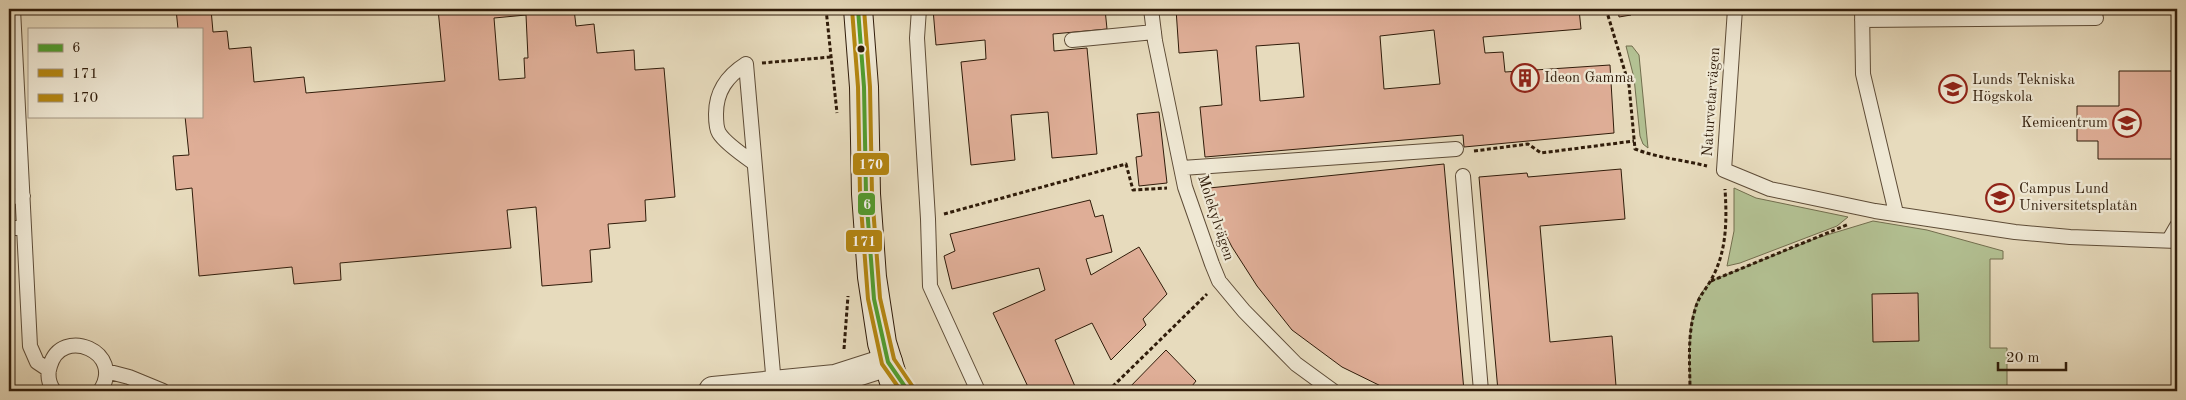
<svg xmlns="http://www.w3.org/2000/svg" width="2186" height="400" font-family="'Old Standard TT',serif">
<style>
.green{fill:#b3c193;stroke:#726e4e}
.building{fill:#dfae97;stroke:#301c0a;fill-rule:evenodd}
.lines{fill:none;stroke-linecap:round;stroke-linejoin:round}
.lane-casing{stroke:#5e4c37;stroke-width:16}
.street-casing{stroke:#5e4c37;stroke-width:30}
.secondary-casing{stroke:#301c0a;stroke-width:30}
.path{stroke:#301c0a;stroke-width:3;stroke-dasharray:4 2.5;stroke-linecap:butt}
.lane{stroke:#efe8d4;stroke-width:14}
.street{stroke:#efe8d4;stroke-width:28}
.secondary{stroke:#efe8d4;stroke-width:28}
.bus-1-casing{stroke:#efe8d4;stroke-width:8}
.bus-2-casing{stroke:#efe8d4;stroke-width:8}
.bus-3-casing{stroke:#efe8d4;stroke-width:8}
.bus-1{stroke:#509e2f;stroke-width:4}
.bus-2{stroke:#b48611;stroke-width:4}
.bus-3{stroke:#b48611;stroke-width:4}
.bus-dot{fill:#301c0a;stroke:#efe8d4;stroke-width:2}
.labels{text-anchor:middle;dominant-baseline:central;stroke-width:4.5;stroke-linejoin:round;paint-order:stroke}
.poi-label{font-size:15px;fill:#301c0a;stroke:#efe8d4;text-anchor:start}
.street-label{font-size:15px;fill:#301c0a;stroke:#efe8d4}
.line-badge{stroke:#efe8d4;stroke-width:2}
.badge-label{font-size:14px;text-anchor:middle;font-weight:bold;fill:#fff}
</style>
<rect width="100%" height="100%" fill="#e7dbbd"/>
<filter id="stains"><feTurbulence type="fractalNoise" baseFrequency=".004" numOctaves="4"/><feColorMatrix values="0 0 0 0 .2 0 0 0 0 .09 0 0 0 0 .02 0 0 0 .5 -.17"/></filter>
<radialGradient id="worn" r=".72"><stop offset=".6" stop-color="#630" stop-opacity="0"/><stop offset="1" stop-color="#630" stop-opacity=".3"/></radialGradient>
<path class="green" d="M1626,46H1632L1639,55L1648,148L1643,144L1640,136L1634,78Z
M1734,188L1756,198L1848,217L1837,226L1740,263L1727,266L1734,231Z
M1873,221L1927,230L2003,251V259H1990V348H2007V388H2177V391H1690C1690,361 1686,325 1699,297C1702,291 1707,286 1711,281L1817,238Z"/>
<path class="building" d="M176,9H211L213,32L227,31L229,49L251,47L254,82L304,77L306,93L445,81L438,9H574L576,26L594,24L597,53L634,50L635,70L664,68L675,197L645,200L646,221L608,224L610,248L590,250L592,282L542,286L536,207L507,210L511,248L340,263L341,280L294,284L292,267L199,276L192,188L176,190L173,156L189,155L185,116H201V29H178ZM526,15L528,58H524L525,78L499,80L494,18Z
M933,9H1105L1107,29L1053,34L1054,51L1087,48L1097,154L1052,158L1048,112L1011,115L1015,160L971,165L961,62L986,59L985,40L936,45Z
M1176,9H1579L1581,29L1483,37L1485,53L1503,52L1505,72L1610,65L1614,133L1464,147L1463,135L1205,157L1200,107L1222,105L1217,50L1179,53ZM1434,30L1440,84L1384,89L1380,36ZM1299,43L1304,97L1260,101L1256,46Z
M1618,9H1630L1631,15L1619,17Z
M1883,9H2177V10L1883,11Z
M2119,71H2177V159H2098V141H2077V106H2119Z
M1159,112L1167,183L1139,186L1136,157L1142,156L1137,114Z
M1444,164L1464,391H1391L1342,367L1292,330L1257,286L1232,247L1217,218L1209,188Z
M1621,169L1625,219L1540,226L1550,342L1612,336L1616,386L1560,391H1498L1479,177L1527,173L1528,177Z
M1090,200L1095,217L1103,215L1112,252L1086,259L1091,275L1139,247L1167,294L1143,319L1146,325L1111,360L1092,323L1055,340L1077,391H1030L993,313L1045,290L1039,268L952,289L944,256L955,251L950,234Z
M1918,293L1919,341L1873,342L1872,294Z
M1166,350L1196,381L1188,391H1126Z"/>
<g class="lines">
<defs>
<path id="lane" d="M13,9L30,346L37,362L49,370
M919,9L917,38L928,219L930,286L978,391
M1151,9L1155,41L1185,187L1212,264L1219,281L1244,311L1296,364L1333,391
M1735,9L1724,170L1770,189L1875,211L2015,232L2070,237L2177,241
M1862,9L1863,74L1896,213
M1862,20L2096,18
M1072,40L1154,32
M754,163C744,156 725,143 719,133C716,128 716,120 716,114C716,91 727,76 746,64L774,385
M1182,168L1456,149
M1463,176L1481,391
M9,197L23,196
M9,228H24
M2169,240L2177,226
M106,371L129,377L163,391
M54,391C49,384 47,375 50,366C61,325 126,352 100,391"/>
<path id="street" d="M713,391L835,379L888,362"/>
<path id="secondary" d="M858,9L864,87L866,194L872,277L882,343L897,391"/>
</defs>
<use href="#lane" class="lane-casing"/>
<use href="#street" class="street-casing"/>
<use href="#secondary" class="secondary-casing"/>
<path class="path" d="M826,9L837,113
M1606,9L1629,85L1635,149C1658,158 1683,160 1707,166
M762,63L831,57
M1474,151L1528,144L1541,153L1634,141
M944,214L1126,164L1133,190L1167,188
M1711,281L1849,224
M844,349L848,296
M1108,391L1207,294
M1690,391C1690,365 1687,336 1695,310C1698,297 1705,291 1711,280C1727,252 1727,220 1725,189"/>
<use href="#lane" class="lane"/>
<use href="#street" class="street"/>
<use href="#secondary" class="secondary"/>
<defs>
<path id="bus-1" d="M858,9L864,87L866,194L874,299L888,362L908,391"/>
<path id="bus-2" d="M852,9L858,87L860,194L868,299L882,364L901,391"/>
<path id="bus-3" d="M864,9L870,87L872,194L880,298L894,359L913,387"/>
</defs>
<use href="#bus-1" class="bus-1-casing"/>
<use href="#bus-2" class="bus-2-casing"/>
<use href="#bus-3" class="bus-3-casing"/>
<use href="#bus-1" class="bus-1"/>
<use href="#bus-2" class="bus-2"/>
<use href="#bus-3" class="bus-3"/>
</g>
<defs>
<symbol id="building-ring" viewBox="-11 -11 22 22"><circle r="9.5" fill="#efe8d4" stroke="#8f2418" stroke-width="1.5"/><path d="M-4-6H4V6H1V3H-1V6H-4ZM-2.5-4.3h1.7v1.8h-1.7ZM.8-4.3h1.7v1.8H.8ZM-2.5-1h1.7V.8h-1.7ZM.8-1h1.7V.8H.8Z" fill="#8f2418"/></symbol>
<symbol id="university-ring" viewBox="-11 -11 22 22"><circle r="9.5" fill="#efe8d4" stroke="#8f2418" stroke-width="1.5"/><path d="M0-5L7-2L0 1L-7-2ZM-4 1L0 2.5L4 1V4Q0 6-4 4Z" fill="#8f2418"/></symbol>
</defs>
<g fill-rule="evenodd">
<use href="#building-ring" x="1509" y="62" width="32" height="32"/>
<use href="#university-ring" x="1937" y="73" width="32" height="32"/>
<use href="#university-ring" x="2111" y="107" width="32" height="32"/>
<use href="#university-ring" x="1984" y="182" width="32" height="32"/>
</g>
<circle class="bus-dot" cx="861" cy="49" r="4.5"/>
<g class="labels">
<g class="poi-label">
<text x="1544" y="78">Ideon Gamma</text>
<text x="1972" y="80">Lunds Tekniska<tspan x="1972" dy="17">Högskola</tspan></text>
<text x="2108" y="123" text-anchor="end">Kemicentrum</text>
<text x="2019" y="189">Campus Lund<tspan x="2019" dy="17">Universitetsplatån</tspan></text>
</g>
<g class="street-label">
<text transform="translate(1712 102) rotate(-86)">Naturvetarvägen</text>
<text transform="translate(1215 218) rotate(72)">Molekylvägen</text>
</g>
</g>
<g class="line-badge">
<rect x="852" y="152" width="38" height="24" rx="5" fill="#b48611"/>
<rect x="857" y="192" width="19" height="24" rx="5" fill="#509e2f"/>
<rect x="845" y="229" width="38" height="24" rx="5" fill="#b48611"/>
</g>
<g class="badge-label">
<text x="871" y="169">170</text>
<text x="867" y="209">6</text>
<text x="864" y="246">171</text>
</g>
<rect width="2186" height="400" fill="none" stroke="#e7dbbd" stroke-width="30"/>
<rect x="10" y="10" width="2166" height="380" fill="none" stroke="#301c0a" stroke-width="2.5"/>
<rect x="15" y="15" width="2156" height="370" fill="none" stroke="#301c0a"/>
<rect x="28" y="28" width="175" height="90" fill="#efe8d4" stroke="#a39683"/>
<rect x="38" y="44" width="25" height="8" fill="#509e2f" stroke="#a39683"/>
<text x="72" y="52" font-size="15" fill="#301c0a">6</text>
<rect x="38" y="69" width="25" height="8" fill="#b48611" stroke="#a39683"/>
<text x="72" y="78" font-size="15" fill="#301c0a">171</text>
<rect x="38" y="94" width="25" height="8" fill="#b48611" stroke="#a39683"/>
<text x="72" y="102" font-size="15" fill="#301c0a">170</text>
<path d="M1998 362v8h68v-8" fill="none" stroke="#301c0a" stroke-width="2.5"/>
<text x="2006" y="362" font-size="15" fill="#301c0a" stroke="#efe8d4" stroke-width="4" paint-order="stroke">20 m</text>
<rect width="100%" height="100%" filter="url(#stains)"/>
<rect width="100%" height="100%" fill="url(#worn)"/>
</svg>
